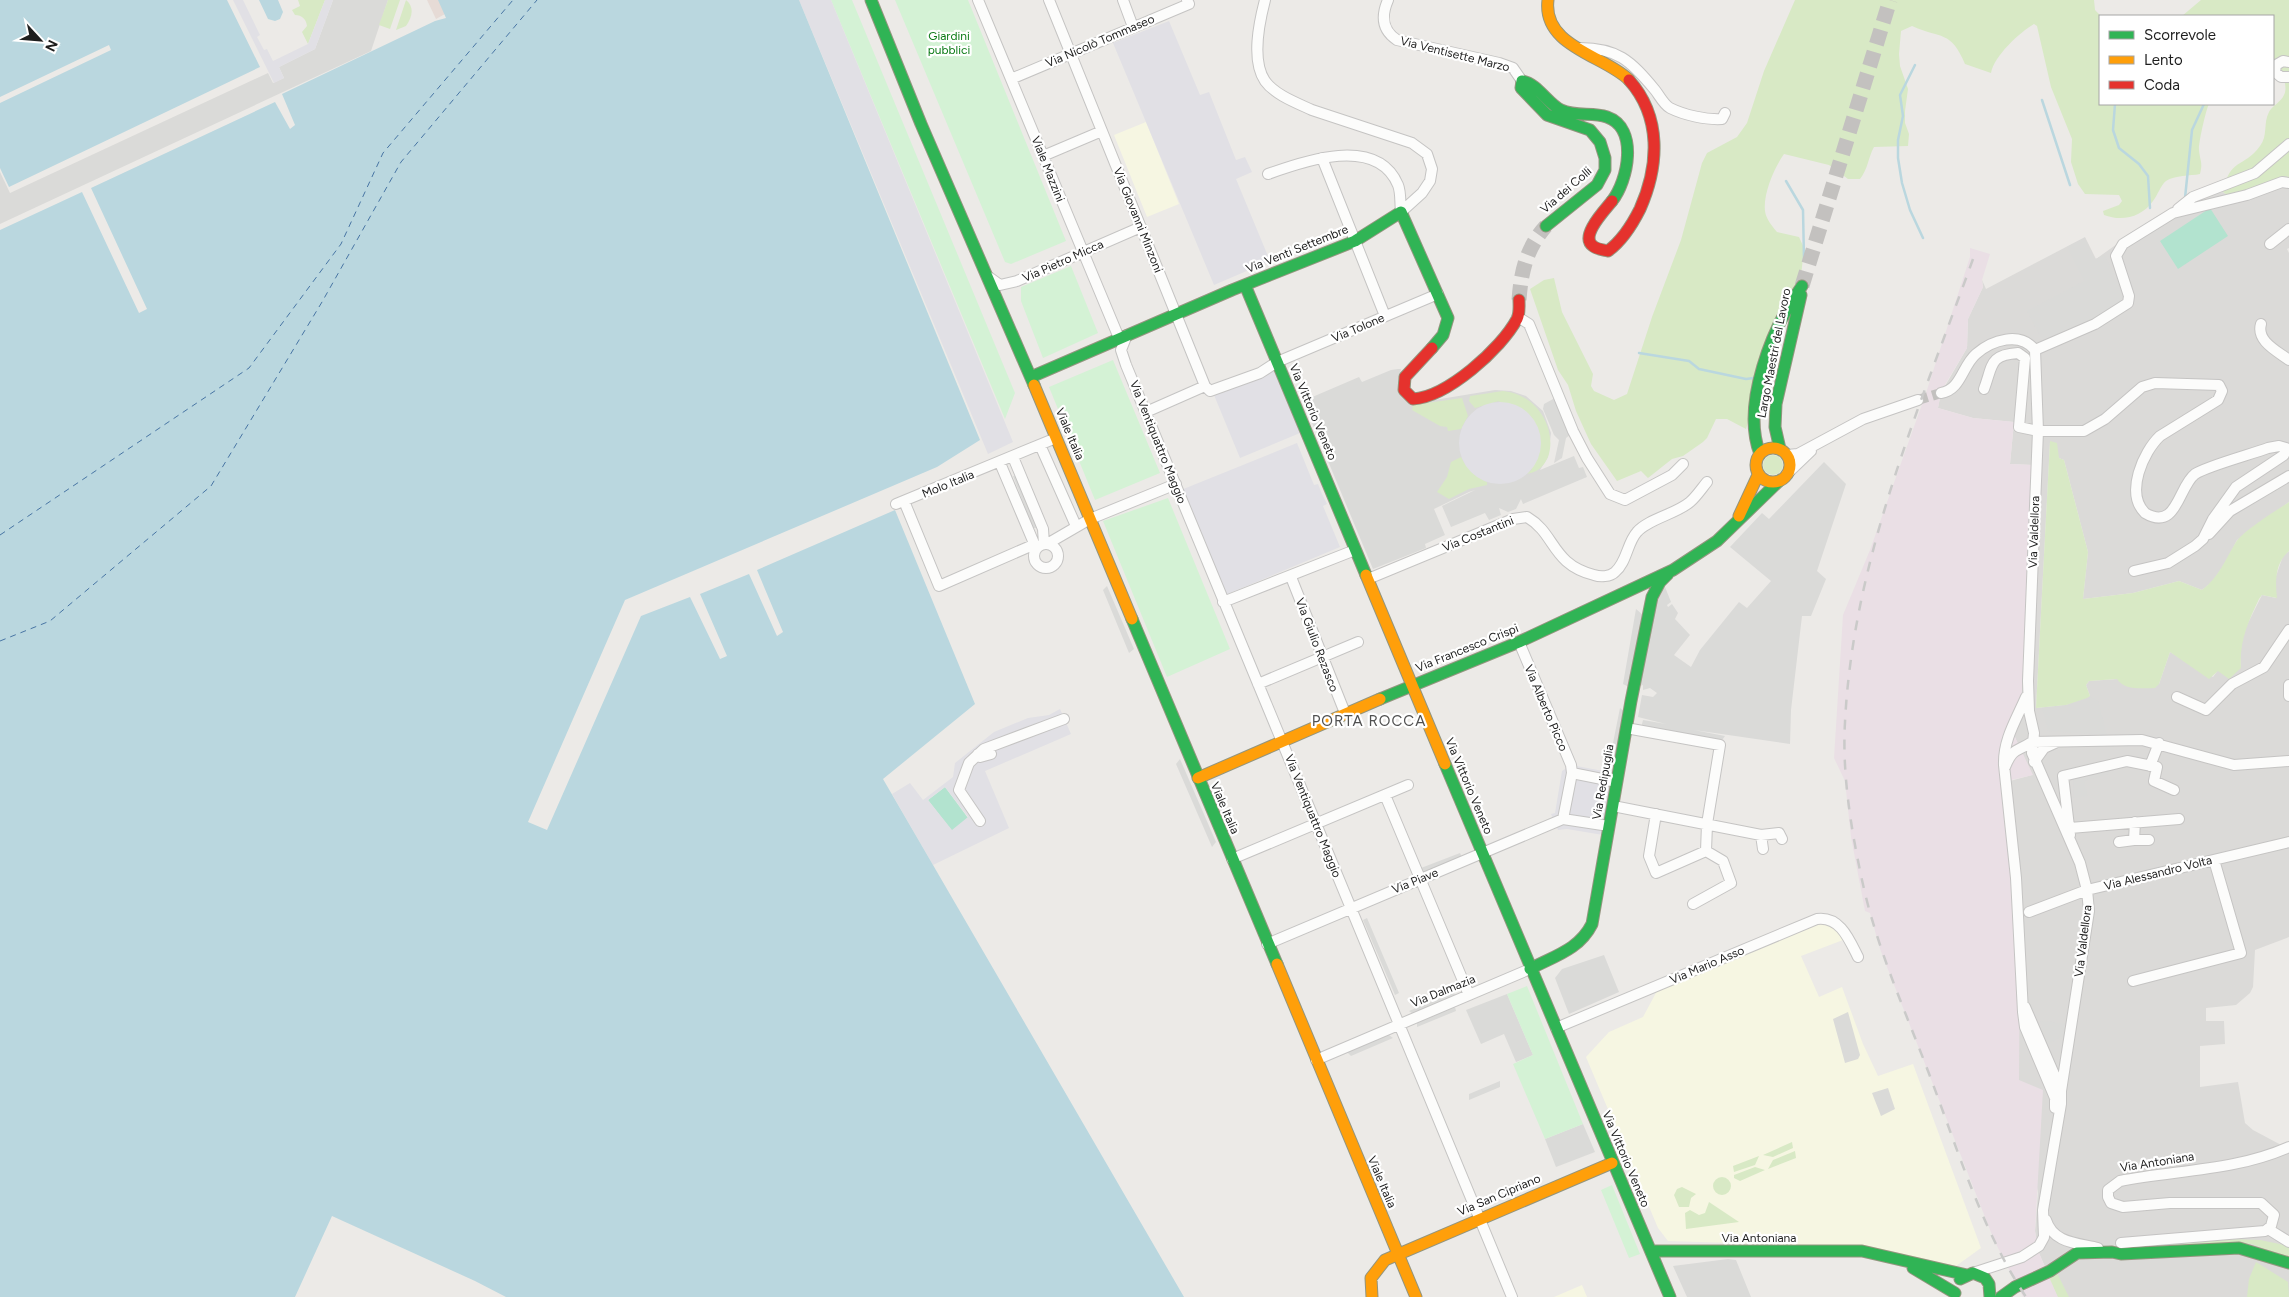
<svg xmlns="http://www.w3.org/2000/svg" width="2289" height="1297" font-family="Figtree,sans-serif">
<style>
.residential{fill:#dbdad8}
.industrial{fill:#eadfe5}
.education{fill:#f6f6e2}
.religious{fill:#dadad8}
.military{fill:#e6dbd6}
.grass{fill:#d8e9c5}
.park{fill:#d4f2d5}
.pitch{fill:#b2e3cf}
.plaza{fill:#e1e0e5;fill-rule:evenodd}
.water{fill:#bad7df}
.lines{fill:none;stroke-linecap:round;stroke-linejoin:round}
.stream{stroke:#bad7df;stroke-width:2.5}
.ferry{stroke:#4875a4;stroke-width:1;stroke-dasharray:6 5;stroke-linecap:butt}
.street-tunnel{stroke:#c3c1bf;stroke-width:10;stroke-dasharray:10 5;stroke-linecap:butt}
.secondary-tunnel{stroke:#c3c1bf;stroke-width:15;stroke-dasharray:15 8;stroke-linecap:butt}
.street-casing{stroke:#c5c4c3;stroke-width:12}
.fast-casing{stroke:#93957e;stroke-width:13}
.slow-casing{stroke:#93957e;stroke-width:13}
.jam-casing{stroke:#93957e;stroke-width:13}
.street{stroke:#fcfcfb;stroke-width:10}
.fast{stroke:#30b455;stroke-width:11}
.slow{stroke:#ff9f0a;stroke-width:11}
.jam{stroke:#e5322d;stroke-width:11}
.rail{stroke:#cacac9;stroke-width:2.5;stroke-dasharray:10 10;stroke-linecap:butt}
.labels{text-anchor:middle;dominant-baseline:central;stroke-width:4.5;stroke-linejoin:round;paint-order:stroke}
.park-label{font-size:12px;fill:#0c7b17;stroke:#fff}
.street-label{font-size:12px;fill:#1e1e1e;stroke:#fff}
.quarter-label{font-size:15px;letter-spacing:1px;fill:#515151;stroke:#fff}
</style>
<rect width="100%" height="100%" fill="#eceae7"/>
<path class="residential" d="M2282,176L2289,177V248L2287,249L2289,253V502L2237,540L2226,562L2212,582L2202,590L2179,581L2133,593L2083,599L2088,552L2064,460L2059,458L2050,442L2036,708L2066,705L2090,696L2086,685L2089,681L2118,679L2159,684L2170,652L2213,677L2218,670L2241,668L2240,652L2244,631L2262,595L2276,598V576L2283,556L2289,551V937L2255,950L2253,987L2250,993L2236,1005L2206,1008V1021H2224L2225,1044L2200,1046V1087L2238,1082L2245,1123L2253,1130L2283,1146L2289,1142V1297H2058L2039,1253L2035,1231L2038,1193L2019,1080L2010,781L2032,775L2014,735L2033,465L2010,464L2014,422L1973,418L1938,408L1941,393L1967,348L1968,319L1983,287L1982,280L1986,289L2085,237L2096,259L2131,234L2200,197L2223,192L2227,195Z"/>
<path class="industrial" d="M1970,248L1990,254L1982,280L1983,287L1968,319L1967,348L1946,383L1941,393L1938,408L1973,418L2014,422L2010,464L2034,465L2021,709L2014,735L2033,775L2011,780L2020,923L2019,1080L2043,1090L2035,1231L2039,1253L2058,1297H2023L1994,1240L1880,949L1870,913L1865,911L1851,837L1845,781L1834,758L1843,615L1870,550L1925,396L1970,257Z"/>
<path class="education" d="M1146,122L1179,204L1147,217L1114,135Z
M1816,923H1828L1840,927L1843,940L1801,956L1819,997L1842,987L1863,1044L1878,1076L1913,1064L1981,1248L1956,1266L1863,1247L1668,1241L1658,1228L1586,1057L1609,1032L1643,1017L1657,991Z
M1582,1285L1587,1297H1554Z"/>
<path class="religious" d="M333,0H388L371,51L0,224V172L10,193L268,73L273,83L284,78L279,67L315,49Z
M2085,238L2095,259L2105,255L2124,298L2122,303L2051,340L2044,339L2040,336L2027,311L2084,281L2067,247Z
M1398,369H1401L1398,380L1410,404L1495,390L1511,391L1526,396L1543,411L1551,433L1548,457L1540,470L1574,456L1579,468L1583,467L1587,477L1523,504L1521,499L1516,509L1508,512L1499,508L1501,515L1489,520L1485,513L1451,527L1442,506L1475,490L1469,492L1434,509L1445,535L1425,544L1426,548L1373,569L1303,401L1359,377L1362,382L1391,370Z
M1555,398L1574,432L1566,438L1562,458L1554,463L1559,440L1554,435L1543,409L1544,404Z
M1824,462L1846,484L1817,571L1826,579L1811,616H1802L1791,710L1790,744L1694,730L1725,736L1720,743L1641,728L1643,720L1666,724L1638,717L1642,695L1653,697L1657,693L1650,688L1643,690V685L1637,687L1653,601L1665,587L1671,602L1667,605L1668,607L1672,604L1678,613L1675,619L1690,635L1674,655L1691,667L1700,650L1739,602L1747,608L1771,581L1730,547L1762,513L1769,519Z
M1013,476L1019,477L1039,528H1033Z
M1107,586L1134,649L1129,653L1103,590Z
M1636,609L1643,615L1629,687L1623,684Z
M2090,696L2098,701L2107,735L2048,731L2042,708L2066,705Z
M1620,708L1625,712L1615,766L1609,763Z
M1180,759L1216,842L1212,847L1176,764Z
M2109,768V774L2084,781L2088,796L2074,798L2073,779Z
M1218,790L1234,825L1229,829L1214,795Z
M1460,853L1462,857L1423,872L1421,868Z
M1367,918L1399,993L1395,995L1363,920Z
M1604,955L1619,992L1569,1014L1555,978L1562,969Z
M1453,992L1456,996L1413,1014L1409,1011Z
M1507,994L1533,1055L1516,1062L1504,1034L1481,1044L1466,1010Z
M1455,1007L1456,1011L1417,1027V1023Z
M1848,1012L1860,1055L1858,1059L1845,1063L1833,1019Z
M2040,1021L2065,1023L2063,1036L2048,1044Z
M1389,1035L1393,1038L1351,1056L1347,1052Z
M1500,1081V1087L1469,1100V1094Z
M1888,1088L1895,1109L1881,1116L1872,1093Z
M1583,1124L1595,1152L1556,1167L1545,1139Z
M1728,1259L1736,1260L1751,1297H1687L1673,1266Z"/>
<path class="military" d="M427,0H470L436,19Z"/>
<path class="grass" d="M298,0H325L308,44L302,32L307,26C306,19 302,15 295,15L292,10L300,6Z
M388,0H400L390,29L379,25Z
M406,0C415,7 412,18 406,26L396,30Z
M1795,0H2094L2095,10L2101,16L2100,104H2209C2206,109 2198,145 2199,150C2200,161 2203,162 2200,174C2190,176 2175,175 2166,181C2160,186 2158,195 2153,201C2142,217 2122,222 2104,215L2103,211L2119,205L2122,201L2119,195L2085,194L2078,184L2071,162L2072,139L2051,87L2037,26L2034,24C2020,32 1994,56 1991,73L1965,64C1951,30 1941,39 1912,26L1901,31L1899,54L1900,66L1908,89L1905,111V123L1909,134L1908,146L1874,147C1868,158 1868,169 1860,179H1848L1829,165L1784,154C1774,168 1763,194 1765,211C1766,219 1772,226 1777,232L1799,237L1804,248L1801,276L1784,301L1746,429L1727,419H1716L1707,438L1703,442L1683,456L1672,459L1648,478L1641,471L1617,481L1591,444L1576,411L1568,385L1558,370L1530,289L1544,280L1554,278L1562,312L1593,374L1591,386L1594,391L1614,400L1627,394L1652,317L1681,240L1702,163L1707,153L1737,137L1747,123L1764,71Z
M2201,0H2289V177L2282,176L2250,190L2227,195L2223,192C2230,157 2243,169 2260,146C2268,136 2263,123 2269,112C2272,106 2281,102 2284,95C2288,87 2283,76 2280,69L2273,66V16H2182Z
M1503,391C1555,396 1566,468 1527,474L1532,469L1499,401L1475,408L1469,401L1470,396Z
M1462,398L1468,416L1461,429L1448,431L1447,427L1440,426L1412,410L1413,405Z
M2050,441L2057,443L2059,458L2064,460L2088,552L2083,599L2133,593L2179,581L2202,590C2219,577 2225,560 2236,542C2242,532 2278,509 2289,502V551C2275,563 2275,581 2277,598L2262,595L2259,599C2248,622 2239,642 2241,668L2229,679L2218,671L2209,679L2170,652L2159,684L2155,688C2142,688 2125,691 2117,679L2089,681L2086,685L2090,696L2087,698L2066,705L2036,708Z
M1763 465a10 10 0 1 1 20 0a10 10 0 1 1-20 0Z
M1461,457C1468,470 1474,476 1487,482V485L1469,489L1449,499L1437,492L1447,477L1451,462Z
M1792,1142L1793,1148L1773,1157L1763,1155Z
M1795,1151L1796,1158L1768,1169L1773,1160Z
M1759,1156L1755,1165L1734,1172L1733,1166Z
M1755,1167L1765,1170L1740,1181L1734,1178V1175Z
M1713 1186a9 9 0 1 1 18 0a9 9 0 1 1-18 0Z
M1682,1187L1696,1194L1691,1198L1689,1207H1679L1674,1195L1677,1189Z
M1709,1202L1739,1222L1686,1229L1685,1213L1690,1210L1699,1215L1705,1213Z
M2226,1239L2260,1240L2289,1246V1259L2252,1244L2207,1243L2135,1247Z
M2256,1262L2288,1282L2289,1297H2247L2249,1279Z
M2057,1273L2069,1297H2058L2049,1277Z"/>
<path class="park" d="M831,0H852L1015,393L1005,419Z
M895,0H968L1066,241L1011,264L1005,262Z
M1071,266L1098,333L1043,358L1021,301V287Z
M1113,360L1160,473L1095,500L1049,387Z
M1168,498L1230,649L1167,677L1103,521Z
M1527,986L1583,1124L1545,1139L1513,1064L1533,1055L1507,994Z
M1612,1185L1640,1254L1629,1258L1601,1190Z"/>
<path class="pitch" d="M2210,208L2228,236L2178,269L2160,241Z
M945,787L968,818L952,831L928,800Z"/>
<path class="plaza" d="M233,0H243L260,35L257,37L264,50L267,49L273,61L308,44L325,0H333L315,49L279,67L284,78L274,83Z
M799,0H831L1013,442L988,454Z
M1169,21L1200,95L1209,92L1236,160L1245,157L1252,172L1236,179L1270,261L1214,285L1113,43Z
M1274,370L1300,433L1240,458L1214,395Z
M1459 443a41 41 0 1 1 82 0a41 41 0 1 1-82 0Z
M1297,443L1314,485L1318,484L1322,494L1327,504L1323,506L1340,547L1225,595L1181,490Z
M1060,709L1071,734L985,771L1009,828L933,865L892,794L910,783L923,800L953,777L955,763L994,732L1028,718L1049,715ZM945,787L968,817L952,830L928,800Z
M1571,765L1614,773L1603,835L1567,829L1558,830L1551,814L1555,813L1562,771Z"/>
<path class="water" d="M0,0H227L260,67L9,187L0,168V103L111,50L109,45L0,97Z
M259,0H278L283,12L280,19L275,21L268,19Z
M438,0H799L980,440L937,467L625,600L528,822L547,830L641,616L690,597L720,659L727,656L700,594L749,574L777,636L783,632L757,570L895,510L975,704L883,779L1184,1297H506L475,1281L332,1216L295,1297H0V230L82,192L139,313L147,309L91,188L275,102L290,129L295,125L282,94L435,21L446,18Z"/>
<g class="lines">
<path class="stream" d="M1915,65L1900,95L1903,116L1898,140V158L1902,183L1910,210L1923,238
M2042,100L2070,185
M2115,104L2113,130L2119,148L2139,164L2148,176L2150,208
M1786,181L1803,210L1804,259
M2185,198L2192,130L2204,104
M1639,353L1689,361L1699,369L1746,379L1754,378"/>
<path class="ferry" d="M0,535L249,368L341,244L383,153L513,0
M0,641L50,621L211,486L322,302L401,162L537,0"/>
<path class="street-tunnel" d="M1918,400L1941,393"/>
<path class="secondary-tunnel" d="M1802,286L1890,0
M1519,300C1521,271 1527,247 1546,226"/>
<defs>
<path id="street" d="M978,0L1119,338
M1049,0L1205,386
M1123,0L1133,27
M1265,0C1259,23 1251,60 1265,81C1275,95 1297,103 1312,110L1412,143L1427,154L1432,169L1430,181L1422,193L1401,212
M1388,0C1381,16 1382,30 1397,40L1499,63L1513,68L1522,81
M1577,48C1617,47 1631,61 1655,90C1659,95 1664,105 1670,108C1684,115 1706,120 1722,119L1725,113
M2289,62L2283,61L2276,65L2275,72L2281,77H2289
M1011,79L1189,4L1187,0
M1043,156L1102,131
M1322,158L1385,316
M1268,174C1304,161 1377,135 1398,185C1401,192 1400,203 1401,212
M2178,209L2193,197L2255,173L2289,144
M2270,244L2289,229
M989,277L1000,285L1017,281L1141,227
M1518,317L1529,324L1573,431L1587,458L1610,494L1625,500L1672,475L1683,464
M2261,324C2256,341 2277,351 2289,360
M1127,335L1121,350L1126,365L1512,1297
M2035,350L2095,324L2128,303L2129,296L2116,256L2123,244L2173,213L2247,195L2282,182L2289,183
M1984,389C1993,365 1989,355 2018,353L2025,358L2019,427L2038,431H2084L2105,419L2142,387L2155,383L2219,385L2222,391L2218,400L2160,436C2143,452 2125,493 2145,513C2177,532 2178,487 2195,474C2207,466 2252,454 2268,448L2279,446L2286,448L2284,455L2236,487L2213,519L2203,539L2195,546L2168,563L2134,571
M1941,393C1961,390 1962,366 1976,354C1992,340 2020,331 2035,350L2038,431L2028,681L2029,711L2034,733L2032,753L2080,863L2087,890L2089,911L2061,1091V1104L2043,1210L2044,1237L2039,1246L2022,1257L1973,1273
M1146,412L1205,386L1210,391L1260,373L1277,362L1438,294
M1040,445L1076,526
M1787,455L1798,454L1863,419L1918,400
M1013,457L1043,529L1044,544
M1000,463L1036,548
M1787,474L1811,451
M904,501L939,586L1033,545
M896,504L1056,438
M2209,534L2230,511L2289,476
M1034 556a12 12 0 1 1 24 0a12 12 0 1 1-24 0Z
M1047,544L1090,519L1176,484
M1291,577L1345,713
M1368,579L1513,519L1527,517C1556,534 1551,564 1594,575C1600,577 1610,577 1615,572C1627,562 1627,543 1637,532C1648,519 1676,514 1690,502C1696,497 1702,488 1707,482
M1223,602L1355,550
M1519,642L1571,765L1572,773
M1258,684L1358,642
M2289,685V696
M2026,697C2016,720 2003,740 2004,765L2016,878L2023,1012L2025,1027L2055,1098V1108
M2177,697L2206,710L2232,684L2264,667L2289,630
M1626,728L1720,745L1707,824L1706,851L1656,873L1649,856L1656,814
M2032,742L2142,740L2234,765L2289,761
M978,754L980,757L991,754
M2034,762L2044,748L2055,743
M2150,766L2159,743
M2005,767C2013,747 2017,752 2032,742
M1385,795L1469,995
M1613,806L1761,835L1779,833L1782,839
M980,821L959,790L969,763L984,749L1064,719
M2135,822L2134,840H2149
M1609,826L1563,819L1572,773L1617,782
M2070,828L2179,819
M1761,835L1763,849
M2070,835L2063,776L2127,761L2157,767L2154,781L2174,790
M2119,842L2134,840
M1232,859L1408,785
M1693,904L1731,883L1723,861L1706,851
M2029,912L2087,890L2289,842
M1267,944L1563,819
M2133,981L2241,953L2214,860
M2025,1007L2060,1088
M1556,1028L1817,919C1840,916 1849,939 1858,957
M1316,1060L1530,969
M2046,1220C2053,1243 2077,1243 2098,1248
M2268,1229L2289,1242
M2121,1243L2265,1231L2271,1226L2274,1215L2261,1203H2170L2123,1207L2111,1203L2108,1197V1190L2120,1181C2176,1170 2235,1171 2289,1147"/>
<path id="fast" d="M871,0L921,124L1034,385
M1546,226L1597,185L1605,170V158L1600,142L1590,130L1547,115L1521,88L1522,81C1537,83 1548,104 1561,110C1576,117 1592,112 1607,117C1639,128 1628,181 1612,201
M1245,285L1366,575
M1031,377L1232,290L1355,241L1401,212L1448,318L1443,335L1432,348
M1780,449L1775,427L1776,404L1801,295
M1760,454C1741,405 1772,327 1802,286
M1132,619L1277,964
M1380,699L1519,642L1673,570L1717,541L1779,481
M1445,764L1670,1297
M1530,969C1554,956 1579,950 1592,924L1631,701L1652,597L1660,582L1668,574
M1651,1251H1862L1967,1275
M1913,1268L1955,1293
M1960,1279L1973,1273L1985,1278L1989,1284L1990,1297
M2001,1297L2015,1287L2050,1271L2077,1253L2112,1252L2121,1254L2239,1248L2289,1263"/>
<path id="slow" d="M1548,0C1542,47 1606,56 1629,80
M1034,385L1132,619
M1756 465a17 17 0 1 1 34 0a17 17 0 1 1-34 0Z
M1739,516L1758,475
M1366,575L1445,764
M1198,778L1380,699
M1277,964L1416,1297
M1372,1297L1371,1278L1385,1260L1612,1163"/>
<path id="jam" d="M1612,201C1606,209 1579,236 1593,246C1596,249 1604,250 1608,251C1623,240 1632,225 1640,209C1659,166 1662,117 1629,80
M1432,348L1405,377L1404,390L1413,399C1447,397 1501,349 1517,319C1520,313 1519,306 1519,300"/>
</defs>
<use href="#street" class="street-casing"/>
<use href="#fast" class="fast-casing"/>
<use href="#slow" class="slow-casing"/>
<use href="#jam" class="jam-casing"/>
<use href="#street" class="street"/>
<use href="#fast" class="fast"/>
<use href="#slow" class="slow"/>
<use href="#jam" class="jam"/>
<path class="rail" d="M1973,259C1919,409 1853,560 1845,722C1842,774 1851,829 1862,880C1876,946 1904,1008 1928,1071C1957,1147 1981,1229 2026,1297"/>
</g>
<g class="labels">
<g class="park-label">
<text x="949" y="36">Giardini<tspan x="949" dy="14">pubblici</tspan></text>
</g>
<g class="street-label">
<text transform="translate(1100 41) rotate(-23)">Via Nicolò Tommaseo</text>
<text transform="translate(1455 54) rotate(14)">Via Ventisette Marzo</text>
<text transform="translate(1048 169) rotate(68)">Viale Mazzini</text>
<text transform="translate(1566 190) rotate(-41)">Via dei Colli</text>
<text transform="translate(1138 220) rotate(68)">Via Giovanni Minzoni</text>
<text transform="translate(1297 249) rotate(-22)">Via Venti Settembre</text>
<text transform="translate(1063 261) rotate(-24)">Via Pietro Micca</text>
<text transform="translate(1358 328) rotate(-23)">Via Tolone</text>
<text transform="translate(1774 353) rotate(-79)">Largo Maestri del Lavoro</text>
<text transform="translate(1313 412) rotate(67)">Via Vittorio Veneto</text>
<text transform="translate(1070 434) rotate(67)">Viale Italia</text>
<text transform="translate(1158 442) rotate(68)">Via Ventiquattro Maggio</text>
<text transform="translate(948 484) rotate(-22)">Molo Italia</text>
<text transform="translate(2034 532) rotate(-88)">Via Valdellora</text>
<text transform="translate(1478 534) rotate(-22)">Via Costantini</text>
<text transform="translate(1317 645) rotate(69)">Via Giulio Rezasco</text>
<text transform="translate(1467 648) rotate(-22)">Via Francesco Crispi</text>
<text transform="translate(1546 708) rotate(67)">Via Alberto Picco</text>
<text transform="translate(1603 782) rotate(-80)">Via Redipuglia</text>
<text transform="translate(1469 786) rotate(67)">Via Vittorio Veneto</text>
<text transform="translate(1225 808) rotate(67)">Viale Italia</text>
<text transform="translate(1313 816) rotate(68)">Via Ventiquattro Maggio</text>
<text transform="translate(2158 873) rotate(-14)">Via Alessandro Volta</text>
<text transform="translate(1415 881) rotate(-22)">Via Piave</text>
<text transform="translate(2083 941) rotate(-83)">Via Valdellora</text>
<text transform="translate(1707 965) rotate(-23)">Via Mario Asso</text>
<text transform="translate(1443 991) rotate(-22)">Via Dalmazia</text>
<text transform="translate(1626 1159) rotate(67)">Via Vittorio Veneto</text>
<text transform="translate(2157 1162) rotate(-9)">Via Antoniana</text>
<text transform="translate(1382 1182) rotate(67)">Viale Italia</text>
<text transform="translate(1499 1195) rotate(-23)">Via San Cipriano</text>
<text x="1759" y="1238">Via Antoniana</text>
</g>
<g class="quarter-label">
<text x="1369" y="721">PORTA ROCCA</text>
</g>
</g>
<rect x="2099" y="15" width="175" height="90" fill="#ffffff" stroke="#a5a5a5"/>
<rect x="2109" y="31" width="25" height="8" fill="#30b455" stroke="#a5a5a5"/>
<text x="2144" y="40" font-size="15" fill="#1e1e1e">Scorrevole</text>
<rect x="2109" y="56" width="25" height="8" fill="#ff9f0a" stroke="#a5a5a5"/>
<text x="2144" y="65" font-size="15" fill="#1e1e1e">Lento</text>
<rect x="2109" y="81" width="25" height="8" fill="#e5322d" stroke="#a5a5a5"/>
<text x="2144" y="90" font-size="15" fill="#1e1e1e">Coda</text>
<g transform="translate(40 40) rotate(116)" stroke="#ffffff" stroke-width="4" paint-order="stroke">
<path d="M0-4L9 19L0 12L-9 19Z" fill="#1e1e1e"/>
<text y="-8" font-size="14" font-weight="bold" text-anchor="middle" fill="#1e1e1e">N</text>
</g>
</svg>
